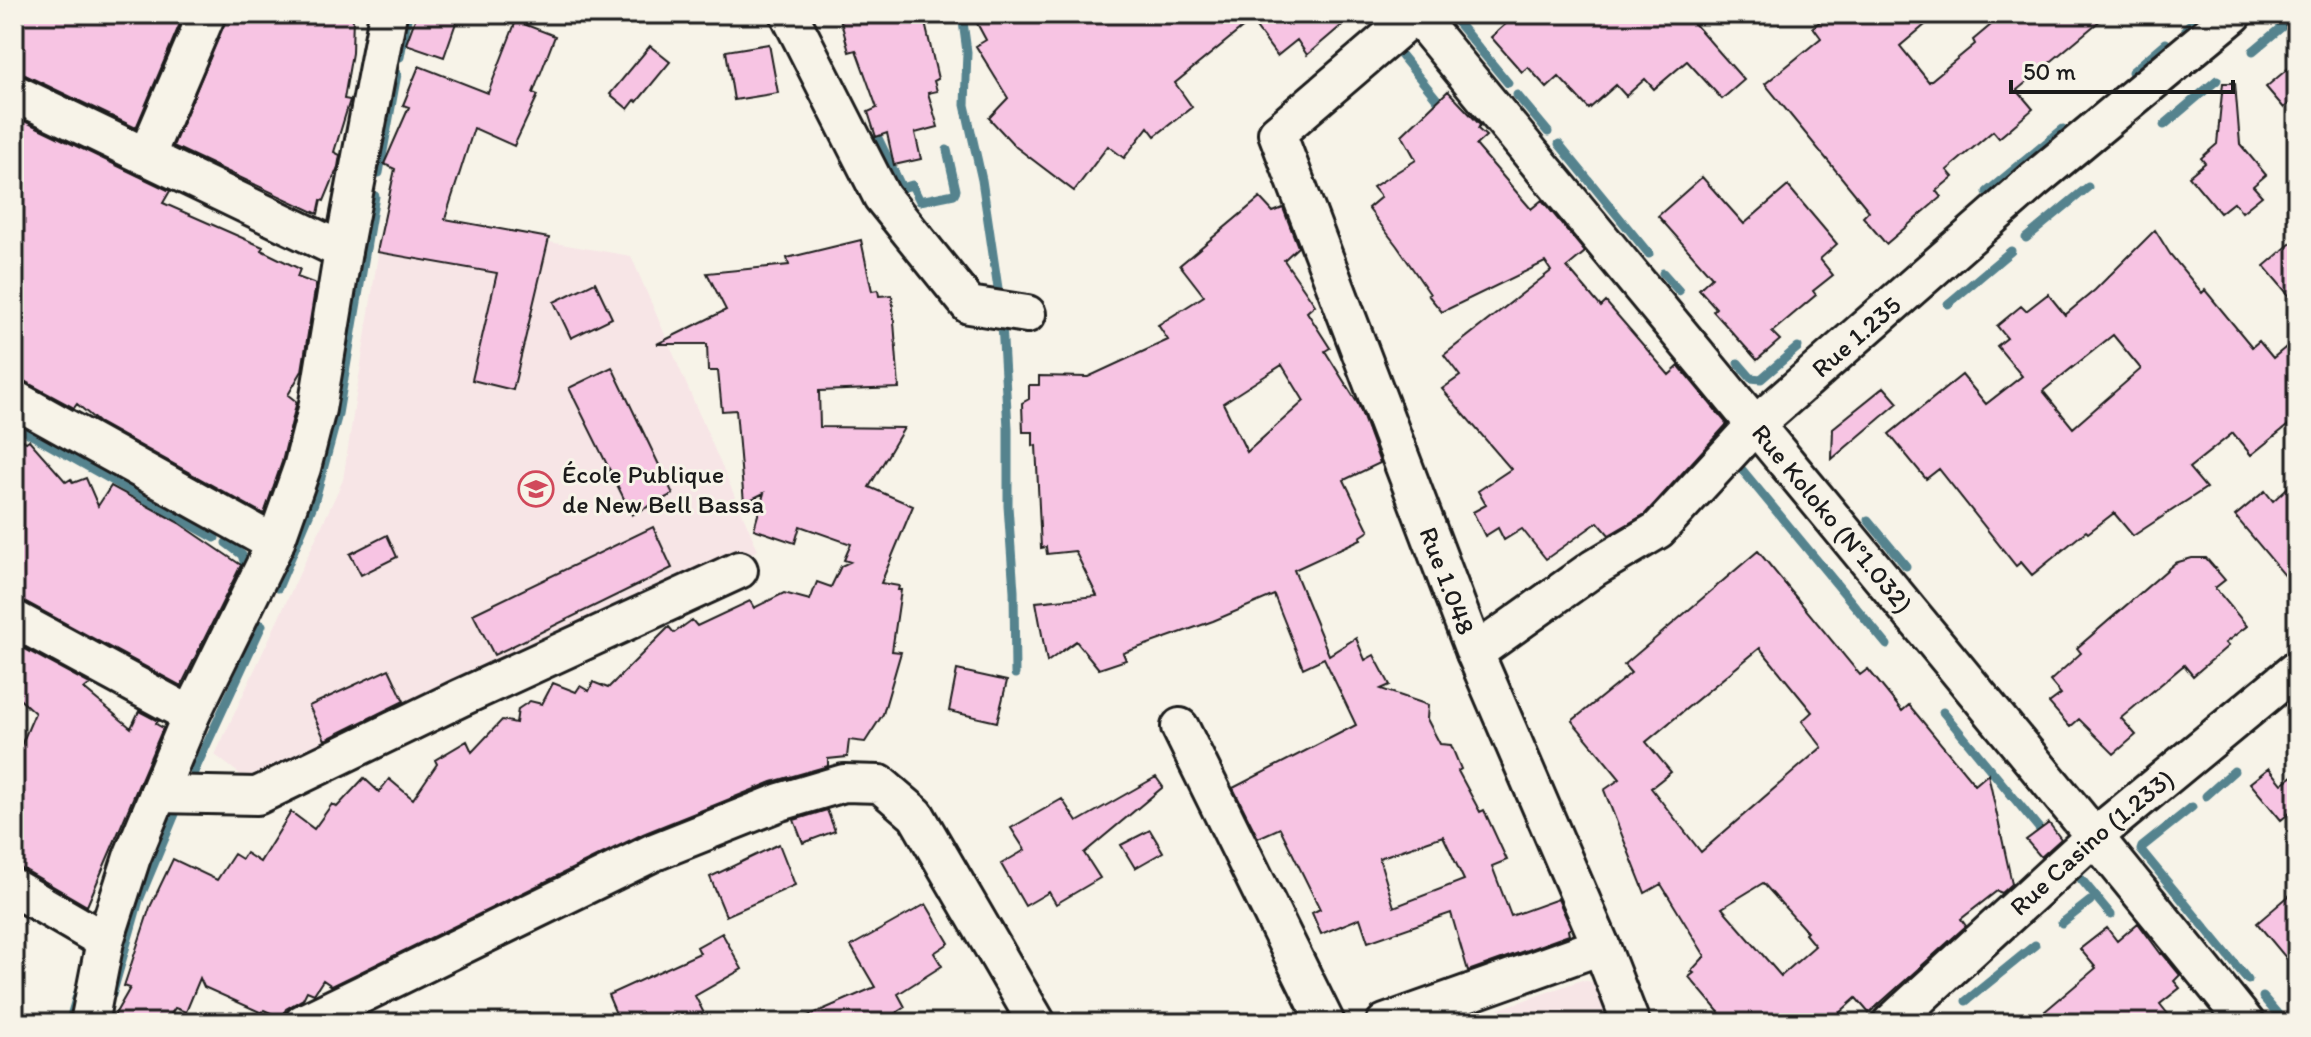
<svg xmlns="http://www.w3.org/2000/svg" width="2311" height="1037" font-family="Itim,sans-serif">
<style>
.built{fill:#f7e5e6}
.lines{fill:none;stroke-linecap:round;stroke-linejoin:round}
.stream{stroke:#55838e;stroke-width:9}
.building{fill:#f7c4e3;stroke:#1c1c1c;stroke-width:2;fill-rule:evenodd}
.minor-casing{stroke:#1c1c1c;stroke-width:42}
.minor{stroke:#f7f3e8;stroke-width:36}
.labels{text-anchor:middle;dominant-baseline:central;stroke-width:6;stroke-linejoin:round;paint-order:stroke}
.street-label{font-size:26px;fill:#1c1c1c;stroke:#f7f3e8}
.poi-label{font-size:26px;fill:#1c1c1c;stroke:#f7f3e8;text-anchor:start}
</style>
<rect width="100%" height="100%" fill="#f7f3e8"/>
<filter id="ink" filterUnits="userSpaceOnUse"><feTurbulence type="fractalNoise" baseFrequency=".0125" numOctaves="2"/><feDisplacementMap in="SourceGraphic" scale="16" xChannelSelector="R" yChannelSelector="G"/><feConvolveMatrix kernelMatrix="1 2 1 2 8 2 1 2 1" color-interpolation-filters="sRGB"/></filter>
<g filter="url(#ink)">
<path class="built" d="M385,209L550,238L549,242L631,256L758,550L262,791L215,755L343,480Z
M1582,980L1593,982L1609,1023H1460Z"/>
<g class="lines">
<path class="stream" d="M962,14L967,52L965,105L982,180L999,295
M1455,14L1452,16L1508,83
M2186,28L2202,14
M1391,43L1445,109
M2253,51L2297,14
M400,57L408,14
M2132,72L2166,43
M1517,95L1548,132
M2164,125L2217,80
M878,138L902,188L912,185L920,201L954,194L956,190L947,150
M1559,144L1649,254
M379,173L397,74
M1987,192L2063,129
M2026,238L2088,187
M1663,273L1679,291
M1948,304L2011,251
M1002,324L1008,428V506L1014,591L1015,674
M1738,363L1751,378L1761,379L1798,347
M14,425L215,538
M1734,460L1887,645
M1868,520L1906,566
M226,543L242,555L248,574
M278,588L314,503L338,414L375,196
M1943,712L2061,855
M194,772L262,625
M2206,796L2234,771
M2192,807L2142,847L2141,850L2248,980
M2081,879L2111,915
M2062,923L2090,901
M112,995L139,900L175,814
M2263,997L2285,1023
M1966,1001L2035,945
M69,1023L78,992"/>
</g>
<path class="building" d="M14,14H184L136,128L23,74L14,72Z
M228,14H353L352,53L344,99L350,100L334,152L340,155L338,167L324,201L321,200L318,214L173,146Z
M417,14H459L444,57L406,44Z
M839,14H923L938,79L934,81L937,91L928,93L938,127L915,133L921,159L894,165L887,133L876,137L868,112L877,108L856,50L849,52Z
M972,14H1355L1307,55L1297,40L1277,56L1251,21L1175,83L1192,107L1155,136L1148,127L1124,158L1108,146L1074,191L1016,147L989,118L1008,98L976,46L986,40Z
M1517,14H1686L1744,80L1722,99L1687,61L1654,89L1645,79L1626,96L1616,85L1589,109L1559,77L1547,88L1528,67L1522,72L1491,37Z
M1830,14H1938L1900,46L1929,82L1975,44L1973,40L2004,14H2108L2017,90L2033,109L1999,138L1993,131L1947,170L1953,177L1936,191L1941,197L1886,244L1863,217L1869,211L1765,84L1821,38L1813,27Z
M516,21L555,36L533,93L538,95L514,146L474,128L445,219L549,238L513,390L472,380L497,273L377,252L395,169L384,164L409,107L403,105L419,66L488,93Z
M769,44L778,93L734,100L726,51Z
M650,46L670,62L637,102L635,100L628,109L610,94Z
M2297,61V97L2284,108L2266,87Z
M2223,83H2235L2240,144L2266,175L2253,186L2262,196L2242,212L2234,202L2220,213L2189,176L2205,163L2201,158L2217,144Z
M1448,91L1480,125L1478,129L1486,136L1476,145L1531,209L1542,200L1585,252L1567,267L1601,307L1606,302L1669,375L1679,366L1727,424L1645,514L1609,535L1598,522L1546,559L1522,529L1504,540L1498,528L1485,536L1473,512L1486,505L1478,491L1511,469L1442,389L1460,376L1444,355L1551,271L1545,262L1442,312L1428,295L1430,294L1397,246L1368,208L1381,197L1373,187L1416,160L1402,135Z
M22,120L170,191L163,203L263,247L261,250L300,269L297,277L316,284L302,371L288,395L297,402L296,405L282,462L264,514L98,422L77,404L74,408L24,381L14,378V140Z
M1702,177L1744,224L1788,186L1837,244L1820,259L1833,275L1813,291L1816,295L1772,332L1780,340L1757,360L1713,311L1716,308L1699,289L1712,277L1658,216Z
M1260,198L1273,212L1283,208L1298,247L1284,260L1315,305L1307,312L1330,348L1325,351L1358,404L1380,463L1344,480L1369,531L1360,537L1361,539L1294,570L1329,655L1356,638L1365,660L1374,655L1390,685L1381,689L1428,705L1427,719L1440,744L1451,745L1461,769L1458,771L1480,812L1484,810L1507,860L1492,866L1511,916L1558,899L1571,928L1568,930L1569,935L1468,971L1451,913L1368,942L1360,918L1321,934L1312,913L1320,909L1280,828L1258,838L1233,788L1356,725L1324,658L1303,668L1274,595L1213,621L1123,653L1126,660L1099,669L1076,641L1047,662L1036,602L1097,596L1075,551L1047,554L1046,547L1041,548L1036,445L1033,446V432H1023L1022,403L1029,399V385H1039V376L1088,377L1168,340L1158,325L1204,296L1180,265ZM1282,365L1304,401L1247,452L1223,403ZM1443,836L1464,880L1394,907L1379,858Z
M2155,230L2170,254L2202,293L2205,290L2252,347L2259,341L2273,358L2297,338V418L2251,455L2233,433L2189,468L2206,488L2133,536L2114,513L2088,533L2086,531L2032,575L2021,562L2016,566L1939,469L1926,479L1889,434L1962,375L1986,404L2022,376L1997,346L2007,338L1997,326L2021,306L2026,311L2048,294L2065,315L2095,290ZM2113,335L2141,369L2073,428L2043,391Z
M2297,238V305L2264,266Z
M861,240L872,291L878,290L879,296L892,295L899,388L819,391L820,427L904,428L869,487L913,506L881,583L899,586L898,590H901L892,651L901,652L883,714L865,742L849,740L847,757L828,759V766L772,782L643,834L332,986L323,980L314,994L307,991L303,999L286,1009L282,1018L264,1010L262,1013L204,987L200,978L186,1012L175,1008L165,1023H110L130,988L124,986L150,907L173,859L217,880L234,854L242,859L246,853L260,862L291,812L314,829L332,804L337,807L364,778L379,792L389,779L413,799L437,764L435,760L467,741L472,752L502,720L516,723L518,709L530,701L542,704L553,683L576,692L580,686L589,691L593,682L608,688L669,627L674,633L692,620L697,626L750,601L754,608L784,593L810,600L817,582L831,587L841,566L850,562L844,560L851,544L800,526L795,543L754,529L764,493L744,503L736,410L722,411L718,371H708L707,344H657L726,310L707,273L789,265L787,258Z
M595,282L612,318L571,338L554,302Z
M612,367L673,494L632,515L569,388Z
M1884,387L1898,403L1832,459L1833,428Z
M14,434L26,442L29,440L66,482L71,479L73,483L86,478L98,506L111,486L179,523L241,565L181,686L24,601L14,598Z
M2297,479V590L2235,516L2265,491L2273,501Z
M653,527L672,568L494,655L473,614Z
M387,535L397,557L361,575L350,554Z
M1758,551L1860,675L1868,669L1902,711L1909,705L1975,785L1988,774L2012,884L2002,893L1997,891L1961,919L1966,926L1869,1013L1856,998L1828,1023H1728L1689,977L1694,973L1691,971L1705,956L1661,884L1645,893L1604,790L1620,779L1572,721L1631,673L1624,665ZM1760,648L1812,712L1802,721L1822,747L1701,852L1651,788L1671,772L1646,742ZM1763,883L1807,932L1805,934L1815,946L1781,976L1722,908Z
M2192,558H2206L2225,580L2215,588L2247,626L2225,643L2228,646L2193,676L2184,665L2121,718L2136,735L2114,754L2079,719L2070,727L2049,703L2061,694L2050,681L2081,653L2077,648L2175,563Z
M14,643L90,684L84,689L131,728L139,711L158,721L156,724L163,728L87,906L25,870L14,867V762L35,713L14,694Z
M389,669L404,701L325,740L309,706Z
M957,670L1007,681L997,722L949,711Z
M2269,768L2282,784L2297,773V807L2281,820L2250,783Z
M1156,777L1163,787L1084,853L1100,878L1056,904L1049,892L1025,906L1001,864L1025,850L1011,828L1062,799L1077,822Z
M827,810L835,831L803,843L794,820Z
M2049,823L2061,839L2041,857L2026,840Z
M1150,830L1163,852L1135,868L1121,845Z
M779,844L795,885L726,916L710,877Z
M2297,889V971L2257,923Z
M926,904L949,943L934,953L942,966L898,994L905,1007L880,1023H792L875,987L851,946Z
M2138,923L2161,954L2162,953L2180,975L2174,981L2180,988L2160,1004L2175,1023H2031L2096,968L2080,949L2107,928L2117,941Z
M722,933L742,969L695,996L709,1023H620L608,995L700,953L697,947Z"/>
<g class="lines">
<defs>
<g id="minor">
<path d="M789,14L882,197L969,305L1027,314"/>
<path id="s1" d="M1416,14C1692,351 1973,684 2246,1023"/>
<path id="s2" d="M1416,14L1277,133L1475,653L1601,946L1631,1023"/>
<path d="M14,93L343,251"/>
<path d="M146,157L207,14"/>
<path d="M14,399L275,544"/>
<path d="M14,619L191,715"/>
<path id="s3" d="M1475,653L1594,568L1658,530L1754,426L2033,181L2234,14"/>
<path d="M1180,727L1326,1023"/>
<path d="M158,794L257,796L460,698L739,570"/>
<path d="M14,888L105,941"/>
<path d="M89,1023L105,941L132,857L191,715L275,544L302,468L317,409L343,251L388,14"/>
<path d="M303,1023L652,853L780,802L844,783L880,784L916,815L1037,1023"/>
<path d="M1385,1023L1601,946"/>
<path id="s4" d="M1891,1023L2095,836L2297,669"/>
</g>
</defs>
<use href="#minor" class="minor-casing"/>
<use href="#minor" class="minor"/>
</g>
</g>
<defs>
<symbol id="school-ring" viewBox="-11 -11 22 22"><circle r="9.5" fill="#f7f3e8" stroke="#d1495b" stroke-width="1.5"/><path d="M0-5L7-2L0 1L-7-2ZM-4 1L0 2.5L4 1V4Q0 6-4 4Z" fill="#d1495b"/></symbol>
</defs>
<g fill-rule="evenodd">
<use href="#school-ring" x="516" y="469" width="40" height="40"/>
</g>
<g class="labels">
<g class="street-label">
<text stroke="none"><textPath href="#s3" startOffset="498">Rue 1.235</textPath></text>
<text stroke="none"><textPath href="#s1" startOffset="654">Rue Koloko (N°1.032)</textPath></text>
<text stroke="none"><textPath href="#s2" startOffset="662">Rue 1.048</textPath></text>
<text stroke="none"><textPath href="#s4" startOffset="270">Rue Casino (1.233)</textPath></text>
</g>
<g class="poi-label">
<text x="562" y="474">École Publique<tspan x="562" dy="30">de New Bell Bassa</tspan></text>
</g>
</g>
<rect width="2311" height="1037" fill="none" stroke="#f7f3e8" stroke-width="48"/>
<rect x="24" y="24" width="2263" height="989" fill="none" stroke="#1c1c1c" stroke-width="3" filter="url(#ink)"/>
<path d="M2011 80v12h222v-12" fill="none" stroke="#1c1c1c" stroke-width="4"/>
<text x="2023" y="80" font-size="24" fill="#1c1c1c" stroke="#f7f3e8" stroke-width="6" paint-order="stroke">50 m</text>
</svg>
